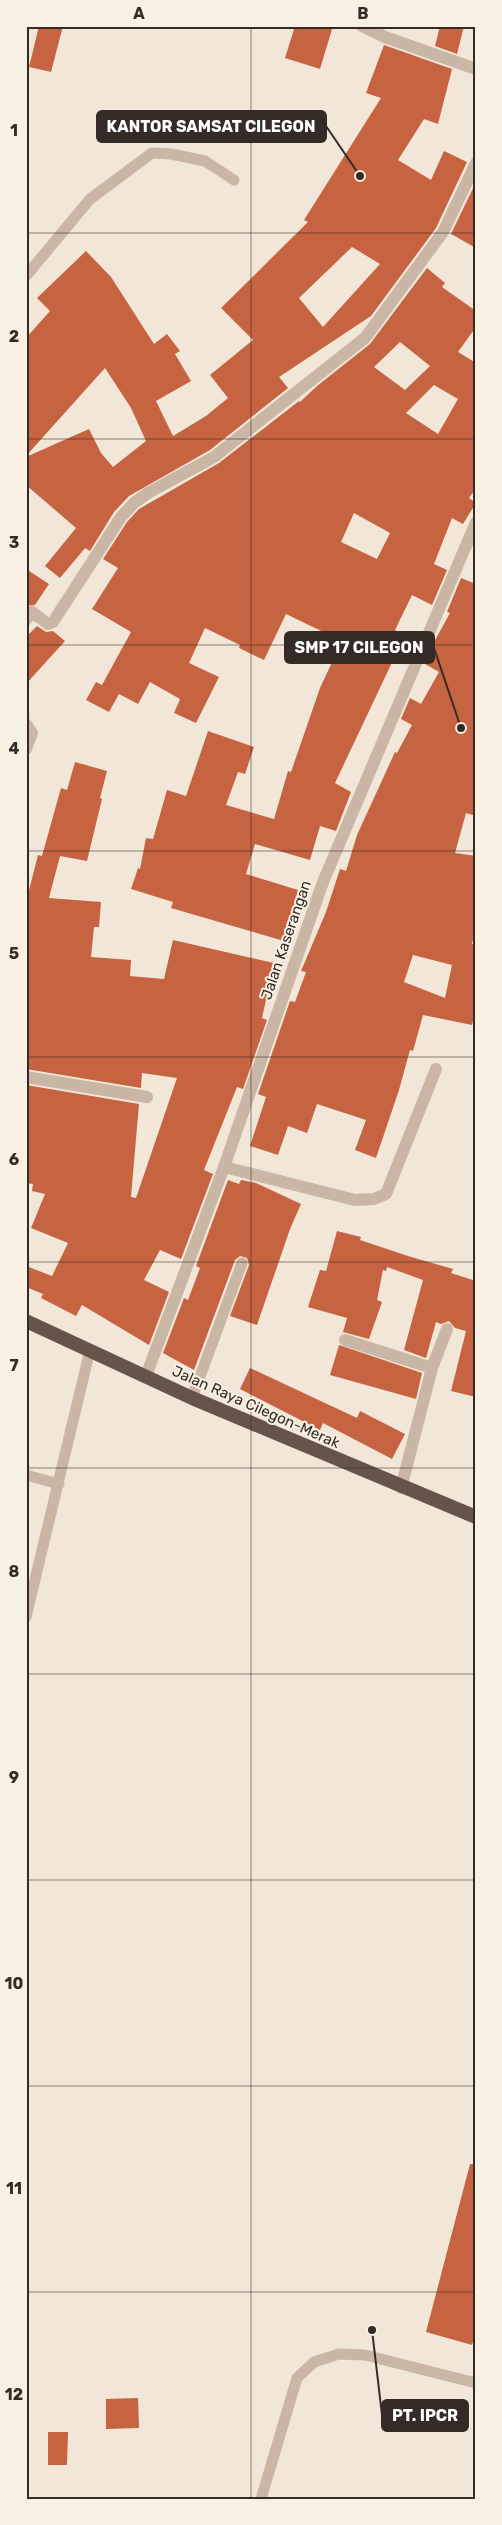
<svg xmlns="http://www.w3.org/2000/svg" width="502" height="2525" font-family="Rubik,sans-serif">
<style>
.building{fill:#c66441;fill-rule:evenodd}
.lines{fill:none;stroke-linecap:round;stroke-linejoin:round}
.service{stroke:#c9b6a4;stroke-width:11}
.minor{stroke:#c9b6a4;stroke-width:12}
.trunk{stroke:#66544a;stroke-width:14}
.grid{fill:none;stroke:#342a26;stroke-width:1;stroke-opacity:0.55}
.labels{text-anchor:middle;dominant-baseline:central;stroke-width:4;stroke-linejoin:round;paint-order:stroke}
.street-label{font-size:15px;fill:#342a26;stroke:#f9f0e4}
.leader{fill:none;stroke:#342a26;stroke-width:2}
.callout-dot{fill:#342a26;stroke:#f9f0e4;stroke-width:2}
.callout{fill:#342a26;stroke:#342a26;stroke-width:2}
.callout-label{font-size:16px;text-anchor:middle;font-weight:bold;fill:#fff}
.neatline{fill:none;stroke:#342a26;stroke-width:2}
.grid-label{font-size:16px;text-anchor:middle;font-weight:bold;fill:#342a26}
</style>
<rect width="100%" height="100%" fill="#f1e6d8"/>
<path class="building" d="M39,26H63L51,72L29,67Z
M295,26H333L320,69L285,58Z
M440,26H464L457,54L435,46Z
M384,45L452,69L438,124L424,119L398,160L431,180L444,151L467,162L436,228L371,316L279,377L288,388L210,450L129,496L114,512L90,551L85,548L60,578L45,566L76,528L26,485V457L89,429L101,453L113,467L146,441L131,408L105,368L26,456V338L50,311L37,298L86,251L111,277L154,344L167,334L180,351L175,354L191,381L156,401L173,436L206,416L228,398L210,375L253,340L221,308L308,222L304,220L381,98L366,93ZM352,247L380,264L323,327L299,298Z
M476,182V248L451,234Z
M427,268L445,283L442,287L476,311V327L458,352L476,363V488L469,498L476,503L463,524L452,518L434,564L447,570L432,605L412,595L395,630L405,635L335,783L351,792L336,831L320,826L310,860L255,844L246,874L298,890L284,941L171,908L173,902L131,889L138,868L140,869L146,838L153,839L167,790L186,796L208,731L254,747L245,774L238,772L226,805L274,819L288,771L291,772L320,688L342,641L286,614L264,660L239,648L240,645L205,628L189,663L219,677L196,723L174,713L180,699L150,682L138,704L119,694L109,712L86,700L96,682L102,685L131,632L92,609L118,568L103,559L127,522L139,509L219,463L299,401L300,402L317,386L370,344ZM400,342L430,366L405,390L374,367ZM434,385L458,399L438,434L406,413ZM354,513L390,533L377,559L341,542Z
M26,569L49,584L35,605L26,606Z
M461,578L476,584V816L466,813L455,853L476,856V925L472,944L476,945V1010L472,1025L423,1015L413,1051L410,1050L399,1090L376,1158L355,1150L366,1120L317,1104L307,1133L288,1126L278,1155L250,1146L266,1097L258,1094L290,1001L295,1002L306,972L301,971L326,912L340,869L346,871L357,835L395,752L397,753L412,725L401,719L410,698L421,704L439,672L425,664L433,651L431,649L434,642L450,613L447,612ZM413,955L452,965L445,998L404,982Z
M37,626L46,632L53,631L65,641L26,684V637Z
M75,762L107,771L100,798L102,799L87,861L60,856L49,898L101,902L99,927H94L91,957L131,960L130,976L164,979L173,940L274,963L262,1018L267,1020L243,1089L237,1087L204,1170L213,1174L181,1259L160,1250L144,1280L169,1292L149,1345L82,1305L76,1316L41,1298L43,1294L26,1287V1266L52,1276L68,1243L31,1228L45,1194L32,1191L33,1184L26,1183V1085L139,1104L131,1197L136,1198L177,1078L142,1073L141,1088L26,1069V902L38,855L42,856L61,788L67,790Z
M228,1180L239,1184L241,1180L256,1183L301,1204L290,1229L257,1325L230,1316L249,1265L247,1258L240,1256L235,1260L194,1370L163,1353L184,1298L188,1300L200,1268L196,1266Z
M337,1231L361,1237L360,1240L408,1256L453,1269L451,1273L476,1281V1397L451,1391L466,1331L455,1328L449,1321L441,1324L436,1322L426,1358L404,1350L423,1280L387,1267L386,1271L383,1270L377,1300L382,1302L369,1339L343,1332L347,1318L308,1307L320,1270L326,1271Z
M339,1345L422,1373L416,1399L330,1375Z
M250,1368L357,1418L360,1411L405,1434L392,1459L323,1423L320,1430L240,1389Z
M470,2164H476V2333L472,2345L426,2332Z
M138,2398L139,2428L106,2429V2399Z
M48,2432H68L67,2465H48Z"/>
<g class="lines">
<path class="service" d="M26,276L90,199L152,153L171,154L205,161L234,180
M192,1398L242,1263
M26,1475L59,1484
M26,1617L90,1350
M261,2499L297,2378L314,2362L339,2354L365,2355L476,2383"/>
<path class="minor" d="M362,26L385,37L476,69
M26,620L32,612L48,624L53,622L121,517L134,503L148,493L214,457L365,338L443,232L476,163
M26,724L32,733L26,749
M26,1077L147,1097
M224,1167L355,1200L374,1199L386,1194L436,1069
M345,1340L432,1368
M146,1376L224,1167L323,882L476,522
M401,1488L432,1368L447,1329"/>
<path class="trunk" d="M26,1321L192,1398L476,1517"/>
</g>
<path class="grid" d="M251,26V2499M26,233H476M26,439H476M26,645H476M26,851H476M26,1057H476M26,1262H476M26,1468H476M26,1674H476M26,1880H476M26,2086H476M26,2292H476"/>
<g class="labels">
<g class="street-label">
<text transform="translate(286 940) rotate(-71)">Jalan Kaserangan</text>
<text transform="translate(256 1407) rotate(24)">Jalan Raya Cilegon-Merak</text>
</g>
</g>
<path class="leader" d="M360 176L326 126M461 728L434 648M372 2330L382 2415"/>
<g class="callout-dot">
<circle cx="360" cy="176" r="5"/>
<circle cx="461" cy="728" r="5"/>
<circle cx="372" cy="2330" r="5"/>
</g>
<g class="callout">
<rect x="97" y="111" width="229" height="31" rx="5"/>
<rect x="285" y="632" width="149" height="31" rx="5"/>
<rect x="382" y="2400" width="86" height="31" rx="5"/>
</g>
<g class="callout-label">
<text x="211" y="132">KANTOR SAMSAT CILEGON</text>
<text x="359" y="653">SMP 17 CILEGON</text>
<text x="425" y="2421">PT. IPCR</text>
</g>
<rect width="502" height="2525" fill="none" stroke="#f9f0e4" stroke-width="55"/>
<rect x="28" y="28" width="446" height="2470" class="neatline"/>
<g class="grid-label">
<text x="139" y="19">A</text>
<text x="363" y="19">B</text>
<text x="14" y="136">1</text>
<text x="14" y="342">2</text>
<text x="14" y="548">3</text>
<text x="14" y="754">4</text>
<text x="14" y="959">5</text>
<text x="14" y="1165">6</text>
<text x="14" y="1371">7</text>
<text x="14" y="1577">8</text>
<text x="14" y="1783">9</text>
<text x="14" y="1989">10</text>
<text x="14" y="2194">11</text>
<text x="14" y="2400">12</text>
</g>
</svg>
